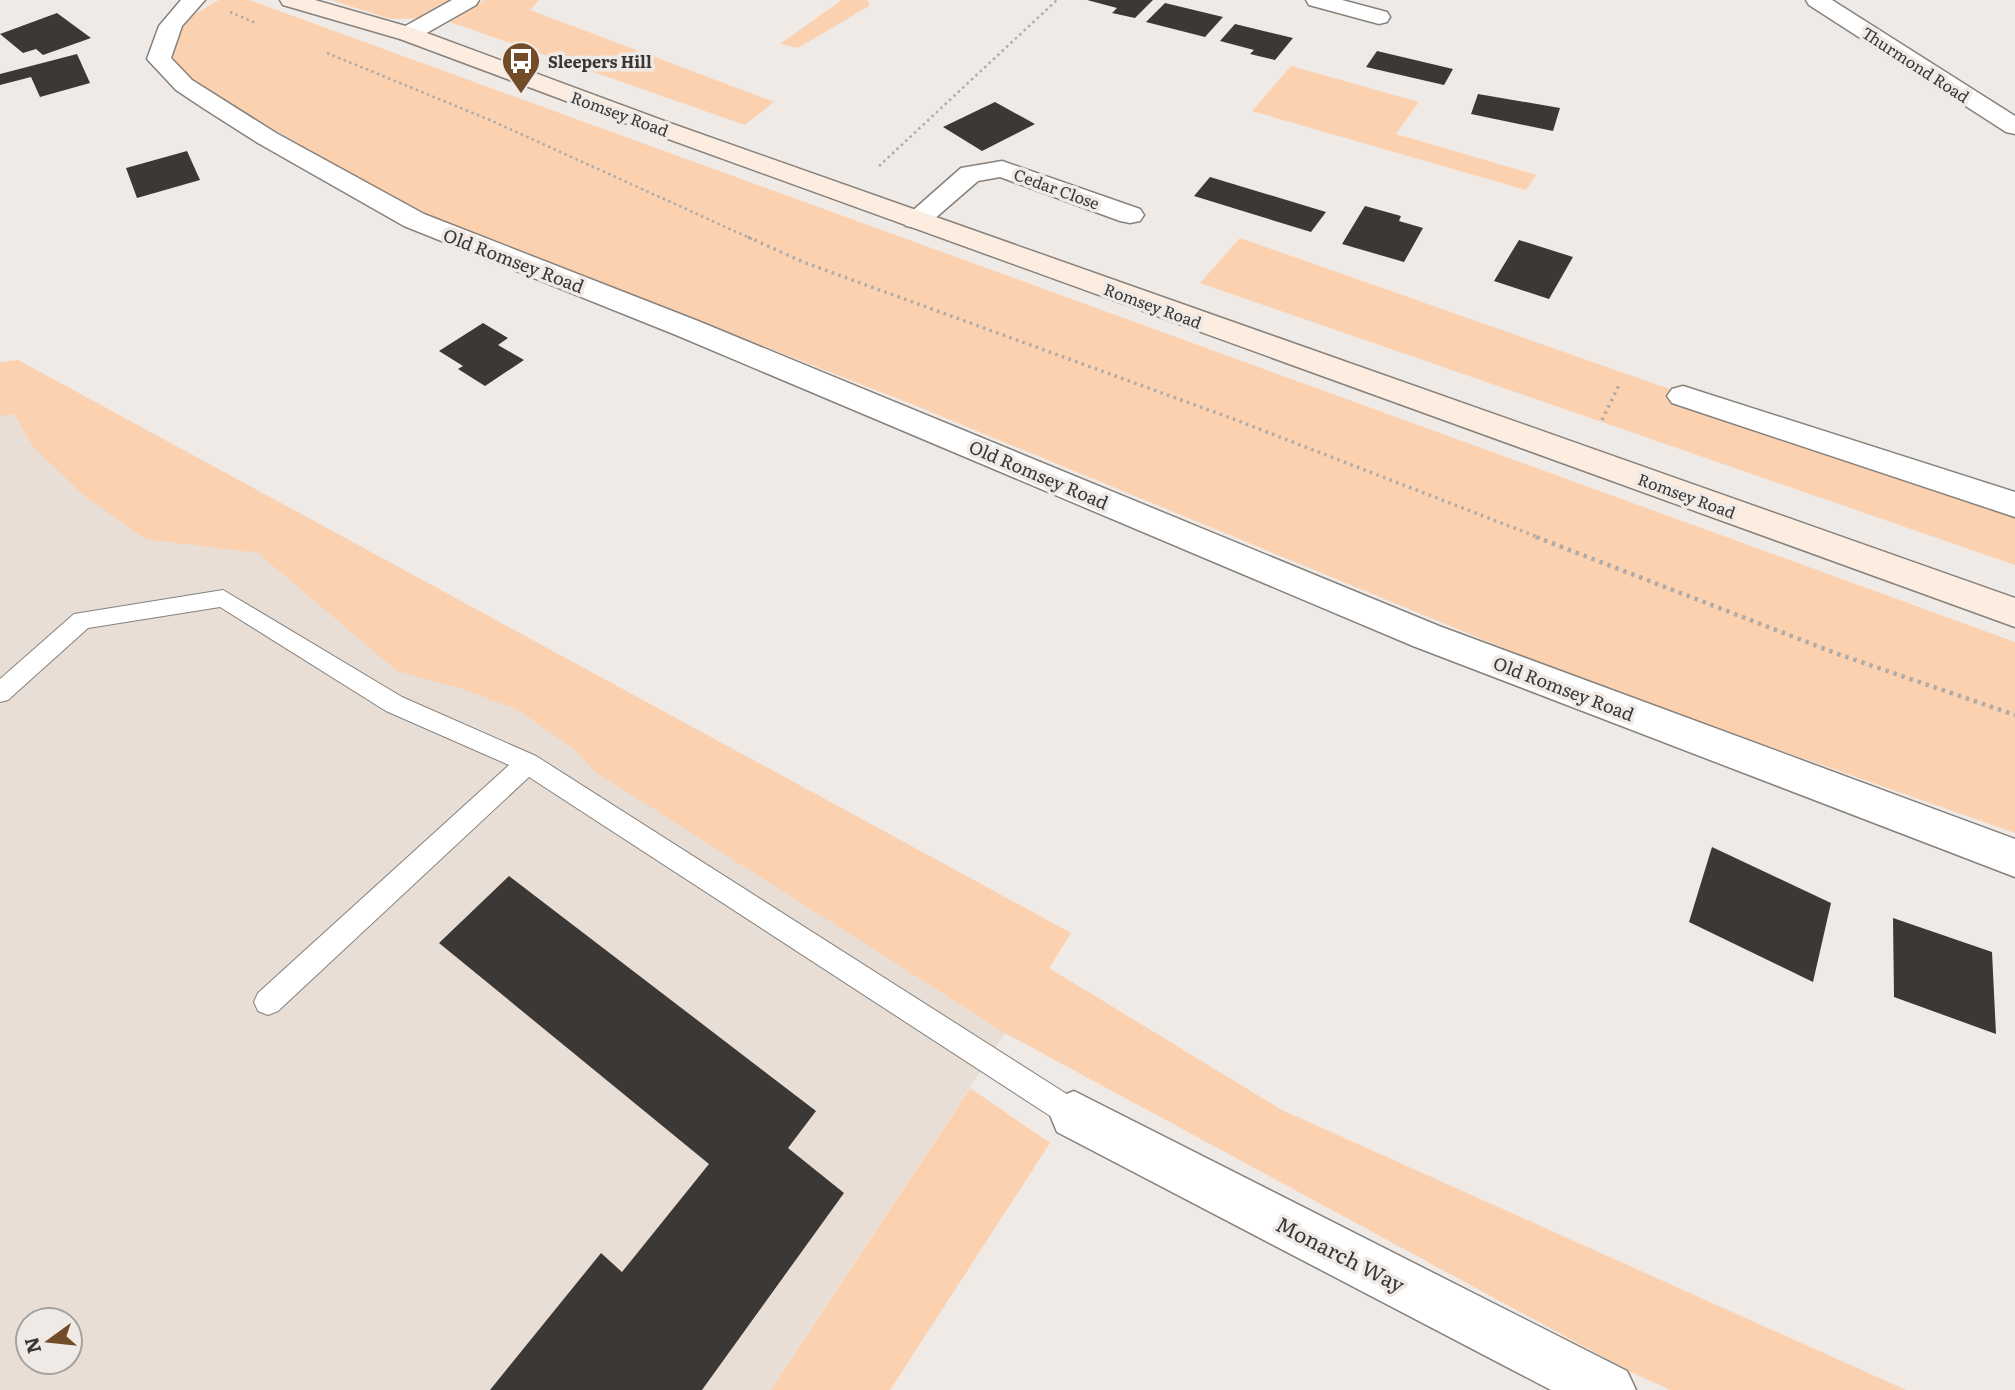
<svg xmlns="http://www.w3.org/2000/svg" width="2015" height="1390" font-family="Literata,serif">
<style>
.built{fill:#e9ded5;fill-rule:evenodd}
.green{fill:#fcd1af}
.building{fill:#3c3835}
.lines{fill:none;stroke-linecap:round;stroke-linejoin:round}
.lane-casing{stroke:#85817d;stroke-width:2}
.street-casing{stroke:#85817d;stroke-width:3}
.secondary-casing{stroke:#85817d;stroke-width:3}
.path-far2{stroke:#afaba8;stroke-width:2.5;stroke-dasharray:2.5 3.5;stroke-linecap:butt}
.path-far1{stroke:#afaba8;stroke-width:3.5;stroke-dasharray:2.5 4.5;stroke-linecap:butt}
.path{stroke:#afaba8;stroke-width:4.5;stroke-dasharray:3.5 5;stroke-linecap:butt}
.lane{fill:#fff;fill-rule:evenodd}
.street{fill:#fff;fill-rule:evenodd}
.secondary{fill:#fdede0;fill-rule:evenodd}
.labels{text-anchor:middle;dominant-baseline:central;stroke-width:7;stroke-linejoin:round;paint-order:stroke}
.far-poi-label{font-size:16px;font-weight:bold;fill:#393736;stroke:#efeae6;text-anchor:start}
.far-street-label{font-size:16px;fill:#393736;stroke:#efeae6}
.street-label{font-size:18px;fill:#393736;stroke:#efeae6}
.near-street-label{font-size:21px;fill:#393736;stroke:#efeae6}
</style>
<rect width="100%" height="100%" fill="#efeae6"/>
<path class="built" d="M18,360L1071,933L771,1390H0V367ZM28,1320H70V1362H28Z"/>
<path class="green" d="M219,0H249L2015,642V833L1581,680L914,405L398,203L178,73L172,49L188,18Z
M331,0H456L427,18L390,19Z
M485,0H539L530,10L774,102L745,125L447,21Z
M842,0H868L869,6L798,48L780,44Z
M1291,66L1419,102L1396,134L1536,175L1526,190L1252,111Z
M1240,238L1658,385L2015,501V565L1200,283Z
M18,360L1071,933L1049,968L1282,1110L1906,1390H1670L1631,1372L1005,1033L594,771L575,750L518,710L465,690L397,671L258,553L145,539L82,494L32,445L14,414L0,416V362Z
M970,1088L1050,1143L890,1390H771Z"/>
<path class="building" d="M1087,0H1153L1135,18L1112,13L1117,8Z
M1165,3L1223,17L1205,37L1146,22Z
M57,13L91,38L43,55L36,49L23,53L0,34Z
M1235,24L1293,38L1275,60L1250,54L1254,50L1220,41Z
M1377,51L1453,69L1444,85L1366,67Z
M77,54L90,83L40,97L31,77L0,85V74Z
M1478,94L1560,108L1553,131L1471,114Z
M995,102L1035,124L982,151L943,127Z
M187,151L200,180L137,198L126,168Z
M1210,177L1326,212L1311,232L1194,196Z
M1365,206L1401,216L1399,221L1423,228L1404,262L1342,244Z
M1519,240L1573,257L1549,299L1494,281Z
M483,323L508,338L498,345L524,360L485,386L458,369L463,366L439,351Z
M1712,847L1831,903L1813,982L1689,922Z
M509,876L816,1111L788,1148L844,1193L702,1390H490L601,1253L622,1272L709,1164L439,943Z
M1893,918L1992,952L1996,1034L1894,997Z"/>
<g class="lines">
<defs>
<path id="lane" d="M223,590L402,697L536,756L1084,1105L1088,1115L1084,1125L1074,1129L1064,1125L529,777L278,1011L268,1015L258,1011L254,1002L258,993L509,765L386,711L220,607L88,628L8,700L0,702V679L74,614Z"/>
<path id="street" d="M181,0H205L182,26L171,58L192,80L276,133L424,214L698,321L1439,626L2015,839V877L1413,646L676,335L404,226L258,143L203,108L176,90L147,59L159,26Z
M452,0H479L476,5L416,39H400L397,34L400,29Z
M1306,0H1342L1387,12L1390,17L1387,22L1379,24L1309,5Z
M1806,0H1832L2015,116V134L2006,132L1809,5Z
M1002,161L1140,209L1144,215L1140,221L1130,223L1120,221L1000,177L978,181L926,226L916,228L906,226L902,220L961,168Z
M1683,386L2015,492V517L1672,403L1667,396L1672,389Z
M1074,1091L1627,1371L1636,1390H1551L1057,1132L1050,1115L1057,1098Z"/>
<path id="secondary" d="M280,0H315L416,29L667,122L2015,598V627L649,132L400,39L283,5Z"/>
</defs>
<use href="#lane" class="lane-casing"/>
<use href="#street" class="street-casing"/>
<use href="#secondary" class="secondary-casing"/>
<path class="path-far2" d="M230,12L258,24
M327,53L490,120L752,239
M879,166L1057,0"/>
<path class="path-far1" d="M748,237L803,262L1236,420L1540,538
M1602,420L1620,383"/>
<path class="path" d="M1536,537L1838,654L2015,715"/>
<use href="#lane" class="lane"/>
<use href="#street" class="street"/>
<use href="#secondary" class="secondary"/>
</g>
<defs>
<symbol id="bus-pin" viewBox="-11 -11 22 30"><path d="M0 17L-7.5 6A9.5 9.5 0 1 1 7.5 6Z" fill="#724b29" stroke="#efeae6"/><path d="M-5-6H5V4H4V6H2V4H-2V6H-4V4H-5ZM-3.5-4V0h7V-4ZM-3.5 1.2v1.5H-2V1.2ZM2 1.2v1.5H3.5V1.2Z" fill="#fff"/></symbol>
</defs>
<g fill-rule="evenodd">
<use href="#bus-pin" x="499" y="39" width="44" height="60"/>
</g>
<g class="labels">
<g class="far-poi-label">
<text x="548" y="61">Sleepers Hill</text>
</g>
<g class="far-street-label">
<text transform="translate(1916 64) rotate(33)">Thurmond Road</text>
<text transform="translate(620 113) rotate(20)">Romsey Road</text>
<text transform="translate(1057 188) rotate(20)">Cedar Close</text>
<text transform="translate(1153 305) rotate(20)">Romsey Road</text>
<text transform="translate(1687 495) rotate(20)">Romsey Road</text>
</g>
<g class="street-label">
<text transform="translate(514 260) rotate(21)">Old Romsey Road</text>
<text transform="translate(1039 474) rotate(23)">Old Romsey Road</text>
<text transform="translate(1564 688) rotate(21)">Old Romsey Road</text>
</g>
<g class="near-street-label">
<text transform="translate(1341 1253) rotate(27)">Monarch Way</text>
</g>
</g>
<g transform="translate(49 1341) rotate(255)"><circle r="33" fill="#efeae6" stroke="#a6a2a0" stroke-width="2"/>
<path d="M0-5L12 26L0 18L-12 26Z" fill="#724b29"/>
<text y="-10" font-size="19" font-weight="bold" text-anchor="middle" fill="#393736">N</text>
</g>
</svg>
